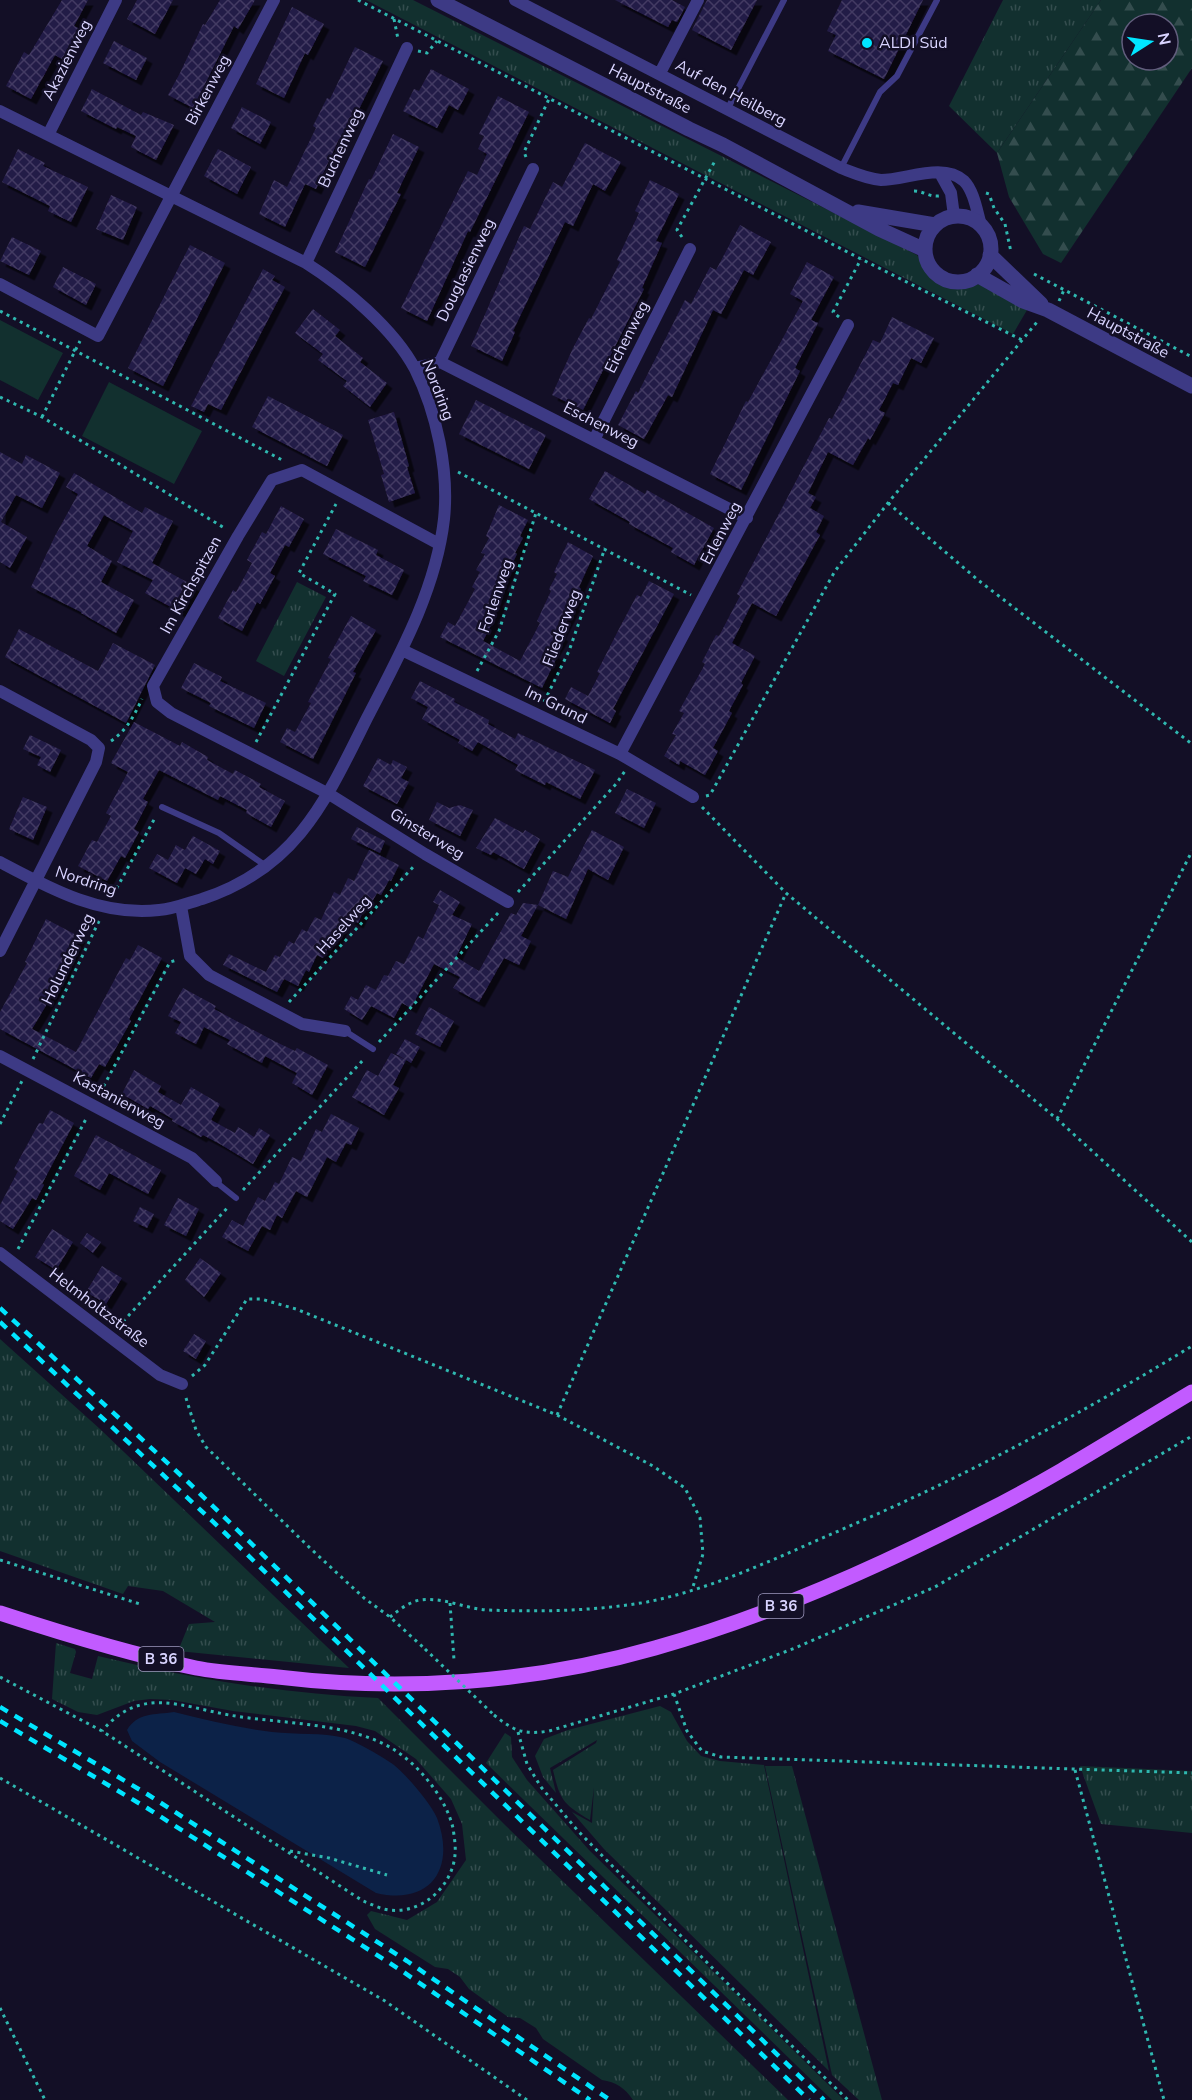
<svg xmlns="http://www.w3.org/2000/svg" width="1192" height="2100" font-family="'Nunito Sans',sans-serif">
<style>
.grass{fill:url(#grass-tufts)}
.forest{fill:url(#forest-firs);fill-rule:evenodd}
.garden{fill:#12302f}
.water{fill:#0c2248}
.building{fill:url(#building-cross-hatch);filter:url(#shadow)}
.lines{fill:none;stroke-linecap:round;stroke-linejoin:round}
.path{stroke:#2fb8b0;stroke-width:3;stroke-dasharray:3 4.5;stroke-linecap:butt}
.service{stroke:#3d3a85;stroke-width:6}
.minor{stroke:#3d3a85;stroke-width:12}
.tertiary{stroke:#3d3a85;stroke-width:15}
.primary{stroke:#c25bff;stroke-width:15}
.rail{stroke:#00e5ff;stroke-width:4.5;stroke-dasharray:9 8;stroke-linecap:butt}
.path-bridge{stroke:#2fb8b0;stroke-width:3;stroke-dasharray:3 4.5;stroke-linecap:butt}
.poi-dot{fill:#00e5ff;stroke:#130f26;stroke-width:2}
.labels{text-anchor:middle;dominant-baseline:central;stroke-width:5;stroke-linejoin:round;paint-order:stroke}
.shield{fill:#130f26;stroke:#9e99be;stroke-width:1.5}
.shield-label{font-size:15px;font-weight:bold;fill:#d9d4ff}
.poi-label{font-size:16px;fill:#d9d4ff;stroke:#130f26;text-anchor:start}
.street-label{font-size:16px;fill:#d9d4ff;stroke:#130f26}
</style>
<defs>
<pattern id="grass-tufts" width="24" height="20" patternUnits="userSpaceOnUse" patternTransform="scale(1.5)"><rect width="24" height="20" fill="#12302f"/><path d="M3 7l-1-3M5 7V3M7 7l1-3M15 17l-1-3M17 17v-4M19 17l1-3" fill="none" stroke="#344d4e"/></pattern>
<pattern id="forest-firs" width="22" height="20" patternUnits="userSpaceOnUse" patternTransform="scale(1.5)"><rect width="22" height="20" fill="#12302f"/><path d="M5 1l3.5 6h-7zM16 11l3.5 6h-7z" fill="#344d4e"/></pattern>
<pattern id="building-cross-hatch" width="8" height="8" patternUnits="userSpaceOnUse" patternTransform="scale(1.5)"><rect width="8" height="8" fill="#241b47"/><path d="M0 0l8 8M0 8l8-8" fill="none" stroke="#433b63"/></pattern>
<filter id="shadow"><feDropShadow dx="5.5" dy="5.5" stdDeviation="0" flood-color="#0009"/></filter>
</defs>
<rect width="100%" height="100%" fill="#130f26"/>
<path class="grass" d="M366,0H413L917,255L933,276L946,284L964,286L981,284L1027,310L1013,334Z
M1003,0H1101L997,153L949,106Z
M297,582L326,597L284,676L256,661Z
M0,1339L100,1429L349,1668L178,1651L189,1624L215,1622L163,1591L128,1586L123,1594L0,1551Z
M56,1643L75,1649L76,1652L70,1673L92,1679L98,1656C189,1678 283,1694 378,1698L505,1825L788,2100H633C625,2088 616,2082 602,2080L543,2039L536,2028L520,2018L508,2017L469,1989L460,1977L448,1969L435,1967L375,1929L367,1915L371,1911L407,1920L437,1902L466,1860L462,1824L451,1799L416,1759L375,1731L356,1726L233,1711L172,1700L150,1699L134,1701L97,1715L78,1712L52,1699Z
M660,1706L671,1712L687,1741L701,1756L720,1761L764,1765L829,2071L604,1849L572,1812L592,1823L594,1787L590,1820C563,1804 560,1800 553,1770L596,1743L597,1740L550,1768L556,1793L543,1777L535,1756L544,1739L568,1730Z
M505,1733L511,1737L512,1757L527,1780L589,1850L844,2100H832L486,1763Z
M765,1766H792L882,2100H859L832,2075Z
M1080,1766L1192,1771V1833L1101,1824Z"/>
<path class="forest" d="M1101,0H1192V68L1061,263L1043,254L1009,197L997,153ZM1132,24H1168V60H1132Z"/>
<path class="garden" d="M0,320L63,353L38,400L0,380Z
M109,382L202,431L174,484L82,436Z"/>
<path class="water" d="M174,1712C206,1720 239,1728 272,1732C296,1735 322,1732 345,1738C355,1741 385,1758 394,1765C407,1776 430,1802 437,1818C456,1868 431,1906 376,1893L160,1762L132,1741L127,1730C138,1712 154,1715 174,1712Z"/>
<path class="building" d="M62,0H88L74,26L80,29L62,59L55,55L31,99L6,86L24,52L29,55Z
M137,0H173L155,34L127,19Z
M220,0H255L238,29L234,26L193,108L168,95L180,73L203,24L205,25Z
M615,0H672L685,7L677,22L672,20L668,27Z
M707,0H757L731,50L692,30Z
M842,0H923L884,79L828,51L836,35L827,31Z
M292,7L324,24L308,55L305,53L284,98L256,84Z
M114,41L147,58L136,80L103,63Z
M355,47L383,61L343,141L339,139L316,189L305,184L285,227L259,214L274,180L287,187L316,128L313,126L327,98L330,99Z
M431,69L469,89L458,110L449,105L437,128L403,111L414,89L419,91Z
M92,89L141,115L143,112L174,125L156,160L131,147L136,136L117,127L116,129L81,111Z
M498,96L529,112L470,232L468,231L427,321L401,308L468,171L477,175L487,154L478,149L484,136L479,134Z
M242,107L271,122L260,144L231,128Z
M393,134L419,147L397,193L401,194L365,267L335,252L369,179L371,180Z
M585,143L621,162L605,191L593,184L573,226L565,222L513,331L515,332L502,361L471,346L524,226L530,229L553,182L562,187Z
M18,149L45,163L43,166L88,187L71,222L48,211L50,206L2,182Z
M218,149L251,167L237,194L204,176Z
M650,180L679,194L656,241L662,243L642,288L644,289L583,410L552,395L573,348L589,318L591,319L620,262L617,260L639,213L635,211Z
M111,195L137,207L123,240L96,229Z
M740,225L771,242L753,275L744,270L721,314L713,310L672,397L668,395L644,439L618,425L636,391L638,393L685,300L691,304L710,267L716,270Z
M12,237L41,251L29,275L0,261Z
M190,245L225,263L163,386L128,368Z
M807,262L834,277L811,320L818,323L795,368L800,371L741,490L710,474L746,401L748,402L803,301L790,294Z
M63,267L96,284L86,305L53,287Z
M263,269L275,276L272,280L285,287L221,410L208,404L204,412L191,406Z
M313,309L340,330L335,336L363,358L360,362L387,383L370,407L343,386L347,381L318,360L323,354L295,333Z
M892,317L934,338L921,363L911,358L898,385L893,383L879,410L885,413L870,440L868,438L853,465L828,452L808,493L816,497L810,508L824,516L816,532L820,535L776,616L752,603L732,643L755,656L741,683L743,685L729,711L732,713L713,748L718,751L705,775L680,761L679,765L664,756L676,735L672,734L684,713L679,711L705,664L702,662L716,635L719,636L740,596L737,594L829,418L832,419L873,340L880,343Z
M268,396L343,435L327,466L252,427Z
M476,400L546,435L529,469L459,434Z
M394,412L409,466L407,467L415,493L389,502L381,475L384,474L368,420Z
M0,452L22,464L26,455L60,473L42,508L16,495L1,522L27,537L10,568L0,562Z
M605,471L645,494L647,490L714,528L694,565L671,552L673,548L629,524L630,522L589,499Z
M74,473L142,513L145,507L173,521L152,563L196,587L182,613L145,593L153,580L117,562L133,531L104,515L87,546L112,561L101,582L134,600L116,633L81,613V612L31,587L55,536L78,494L66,487Z
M499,505L528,520L520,536L523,538L515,553L517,554L502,585L505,587L497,602L500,603L492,619L494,620L483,641L520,661L540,623L537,621L551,591L549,589L557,574L554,572L568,542L593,556L579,587L581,589L573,604L575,605L560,634L563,636L553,653L558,655L542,688L440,637L448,622L455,626L475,589L472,587L480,572L476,570L485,554L481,553L489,538L486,536Z
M281,506L304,519L289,547L285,545L270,573L275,576L260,604L257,602L242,631L218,618L233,590L236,592L252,563L247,560L262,532L266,534Z
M336,529L378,550L376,555L404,570L392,595L363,581L366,576L323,554Z
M649,581L674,594L613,709L616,711L610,723L565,699L571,687L588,696L600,673L597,672L620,627L637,595L641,597Z
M351,616L376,630L353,672L356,673L313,759L280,742L287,728L295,732L311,703L308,702L331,659L328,658Z
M19,629L98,671L113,643L155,665L126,723L5,657Z
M194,663L222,677L220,681L266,703L254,728L209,706L211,703L181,688Z
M420,681L455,699L454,702L489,720L488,724L515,739L518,733L595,770L580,799L546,782L545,785L515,770L518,765L478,742L472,751L458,743L460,740L422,719L428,707L411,698Z
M134,722L180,746L182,742L208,757L207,760L233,774L235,770L261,784L259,787L285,801L271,827L246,813L247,810L220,796L218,800L159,770L143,799L148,802L134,829L139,832L125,858L121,856L107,881L78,866L92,840L97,842L111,816L106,813L128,772L111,763Z
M30,735L61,750L50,772L37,765L41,757L23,749Z
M378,758L391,765L393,760L407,767L401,778L409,782L397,804L363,786Z
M627,789L656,803L644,828L615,813Z
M23,797L47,807L33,840L9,829Z
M437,802L449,808L460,805L473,810L460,836L429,820Z
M495,818L523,833L525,830L540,839L524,869L493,852L491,855L476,848Z
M357,827L385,841L380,853L351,839Z
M592,830L624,847L608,880L588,869L566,919L538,905L521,936L531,941L519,965L504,958L479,1002L453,988L460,977L434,964L411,1008L402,1003L394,1018L371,1006L362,1020L344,1009L351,996L358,1000L366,985L376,990L384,975L388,976L396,961L404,964L418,936L423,939L439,905L433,902L440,890L460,902L452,915L472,924L456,957L479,971L511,913L516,915L523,903L538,905L553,871L568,877Z
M193,836L220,851L213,864L205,859L196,874L185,868L177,883L149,868L157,854L168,860L176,845L185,850Z
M369,850L399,865L391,881L389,880L381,895L377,893L368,909L365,908L358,923L347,918L334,945L330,943L323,958L317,955L309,972L306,970L298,986L284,979L277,992L223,965L229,954L266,972L275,955L280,957L289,941L294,944L302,929L307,932L315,917L321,920L334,892L340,895L348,878L354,881Z
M46,919L80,937L60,982L32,1029L76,1052L126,958L130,960L138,945L162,958L129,1019L131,1021L117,1046L105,1067L99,1064L91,1078L0,1029V1012L27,963L25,962Z
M183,988L216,1006L214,1009L274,1041L295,1051L297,1048L328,1065L312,1095L292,1083L297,1073L265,1056L262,1063L227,1044L230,1040L204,1027L196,1044L175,1033L181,1022L168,1016Z
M429,1007L454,1021L440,1047L415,1034Z
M405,1039L420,1047L411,1063L406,1060L393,1085L399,1088L384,1115L352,1097L367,1070L378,1076L391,1053L406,1060L396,1054Z
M134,1070L161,1086L158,1092L181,1105L191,1087L220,1104L211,1120L235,1133L238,1127L254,1137L259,1128L270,1135L253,1164L220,1144L203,1135L201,1137L172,1121L173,1119L150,1106L148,1109L122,1094Z
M50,1110L74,1123L42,1184L44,1185L36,1200L32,1198L13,1229L0,1221V1205L18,1171L14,1169L39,1123L43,1124Z
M331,1114L359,1128L351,1145L346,1143L336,1162L327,1157L307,1197L296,1191L282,1218L277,1215L270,1230L262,1226L248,1251L222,1237L232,1220L243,1226L258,1197L265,1201L275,1182L279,1184L292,1157L301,1161L316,1129L322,1132Z
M96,1135L161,1170L148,1194L109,1173L100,1190L74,1176Z
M178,1198L199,1209L186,1236L164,1225Z
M140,1207L154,1214L147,1228L133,1221Z
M52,1229L73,1242L56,1270L35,1257Z
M87,1233L101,1242L93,1253L80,1243Z
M200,1258L221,1273L204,1297L185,1280Z
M102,1266L122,1278L106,1304L86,1292Z
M194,1334L206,1341L196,1359L183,1351Z"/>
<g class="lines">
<path class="path" d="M358,0L861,259L1022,340
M394,19L398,39
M418,51L427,53L437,41
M526,157L524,152L549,99
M914,191C923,191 929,197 939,196
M986,193L989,194L994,208L1005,224L1011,252
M682,237L677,230L716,159
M1034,274L1192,357
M1059,301L1064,290
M0,311L284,461
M839,317L833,312L861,259
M0,397L42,417L226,529
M42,417L80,341
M458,472L691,595
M888,503L978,580L1192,744
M477,671L499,631L536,513
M544,702L569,651L605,548
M111,741C127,730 134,716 142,699
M256,742L335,594L299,573L336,504
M706,796L710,795L835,571L888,503L1037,322
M702,807L786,893L1057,1119L1192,1242
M518,892L616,784L625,771
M113,895L156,816
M289,1002L415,865
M379,1042L499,912
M33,1059L100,919
M100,1093L170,962L177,960
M1057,1119L1192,851
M0,1124L22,1081
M243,1190L365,1058
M18,1249L87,1117
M118,1327L229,1206
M192,1376L205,1365L247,1299H261L296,1309L557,1415L653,1466L685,1488L700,1518L703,1554L692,1590
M186,1398L196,1430L206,1447L311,1549L364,1598L390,1617L425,1649
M557,1415L786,893
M0,1560L143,1605
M450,1603L454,1660
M390,1617C399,1610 410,1601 421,1600C444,1597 466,1609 488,1610C541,1612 595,1611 647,1602C712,1589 774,1559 834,1533C866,1519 898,1505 929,1490C1019,1447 1107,1398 1192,1346
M0,1677L102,1731L363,1901C371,1904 380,1909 389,1910C422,1914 452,1887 455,1855C456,1847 454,1835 453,1828C446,1798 419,1765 393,1749C349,1722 280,1724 229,1715C180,1706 140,1686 102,1731
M674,1694L687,1731L702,1751L721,1757L1192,1773
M494,1715C514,1731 523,1735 549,1731L674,1694L795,1648L935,1587L1192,1436
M518,1732L527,1764L541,1787L578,1831L733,1989L848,2100
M1075,1770L1164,2100
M0,1778L385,2001L527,2100
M290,1851L329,1858L387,1875
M0,2008L45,2100"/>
<path class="service" d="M727,110L784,0
M841,168L880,92L897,76L937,0
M162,807L219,833L266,866
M345,1031L373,1049
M216,1182L236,1198"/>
<path class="minor" d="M515,0L841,168C854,173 867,179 881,180C906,180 943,162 964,181C974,191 977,212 981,225
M660,73L698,0
M0,111L306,263C344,287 394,329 415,369C437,413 449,471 444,519C436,590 399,656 367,718C326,800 297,868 202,899C188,903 174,909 159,910C101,917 49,888 0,862
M48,135L116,0
M940,173L951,193L954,216
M306,263L407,48
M0,284L98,336L274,0
M440,362L747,518
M415,368L440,362L533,169
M594,440L690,249
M439,544L302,470L272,480L238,536L153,686L157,702L171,713L329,794L425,854L508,902
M402,650L620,754L693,797
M0,691L91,740L99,748L96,762L0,951
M620,754L848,325
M181,906L190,956L209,975L302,1024L345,1031
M0,1056L192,1158L216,1181
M0,1253L160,1375L182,1384"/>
<path class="tertiary" d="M438,0L689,129L723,145L879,229L925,250
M858,212L935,225
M925 249a33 33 0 1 1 66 0a33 33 0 1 1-66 0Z
M990,255L1041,304
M977,275L1023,301L1048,310L1192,386"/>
<path class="primary" d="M0,1613C64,1634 129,1654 196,1668C222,1673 250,1674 278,1677C403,1692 533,1683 655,1648C769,1616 878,1567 983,1513C1055,1477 1123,1433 1192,1392"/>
<path class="rail" d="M0,1308L187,1481L824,2100
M0,1322L225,1533L809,2100
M0,1707L147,1794L407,1961L610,2100
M0,1721L147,1808L402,1971L590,2100"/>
<path class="path-bridge" d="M425,1649L494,1715"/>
</g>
<circle class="poi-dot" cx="867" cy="43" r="6"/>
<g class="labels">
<g class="shield">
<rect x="758.5" y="1594" width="45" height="24" rx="4.5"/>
<rect x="138.5" y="1647" width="45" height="24" rx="4.5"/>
</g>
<g class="shield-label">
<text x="781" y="1606">B 36</text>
<text x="161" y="1659">B 36</text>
</g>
<g class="poi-label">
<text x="879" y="43">ALDI Süd</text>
</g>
<g class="street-label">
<text transform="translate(67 60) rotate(-63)">Akazienweg</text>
<text transform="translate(650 89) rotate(27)">Hauptstraße</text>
<text transform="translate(208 90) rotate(-62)">Birkenweg</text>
<text transform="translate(731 93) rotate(28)">Auf den Heilberg</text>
<text transform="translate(341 148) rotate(-65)">Buchenweg</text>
<text transform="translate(466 270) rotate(-64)">Douglasienweg</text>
<text transform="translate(1128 333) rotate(28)">Hauptstraße</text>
<text transform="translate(627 337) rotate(-63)">Eichenweg</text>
<text transform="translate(438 390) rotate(69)">Nordring</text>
<text transform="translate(601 425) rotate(27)">Eschenweg</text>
<text transform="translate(721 533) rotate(-62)">Erlenweg</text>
<text transform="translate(191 585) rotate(-61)">Im Kirchspitzen</text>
<text transform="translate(496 596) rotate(-71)">Forlenweg</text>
<text transform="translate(562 628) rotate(-69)">Fliederweg</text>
<text transform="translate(556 705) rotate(26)">Im Grund</text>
<text transform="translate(427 834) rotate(31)">Ginsterweg</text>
<text transform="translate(86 881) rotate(18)">Nordring</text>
<text transform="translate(344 925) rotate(-48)">Haselweg</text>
<text transform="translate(68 959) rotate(-64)">Holunderweg</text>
<text transform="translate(119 1100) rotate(28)">Kastanienweg</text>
<text transform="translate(99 1308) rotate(37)">Helmholtzstraße</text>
</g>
</g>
<g transform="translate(1150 42) rotate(78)"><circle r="28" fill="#130f26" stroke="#625e7d" stroke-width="1.5"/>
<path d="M0-4.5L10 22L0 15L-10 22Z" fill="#00e5ff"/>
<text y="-9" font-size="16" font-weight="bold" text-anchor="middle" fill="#d9d4ff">N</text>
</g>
</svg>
